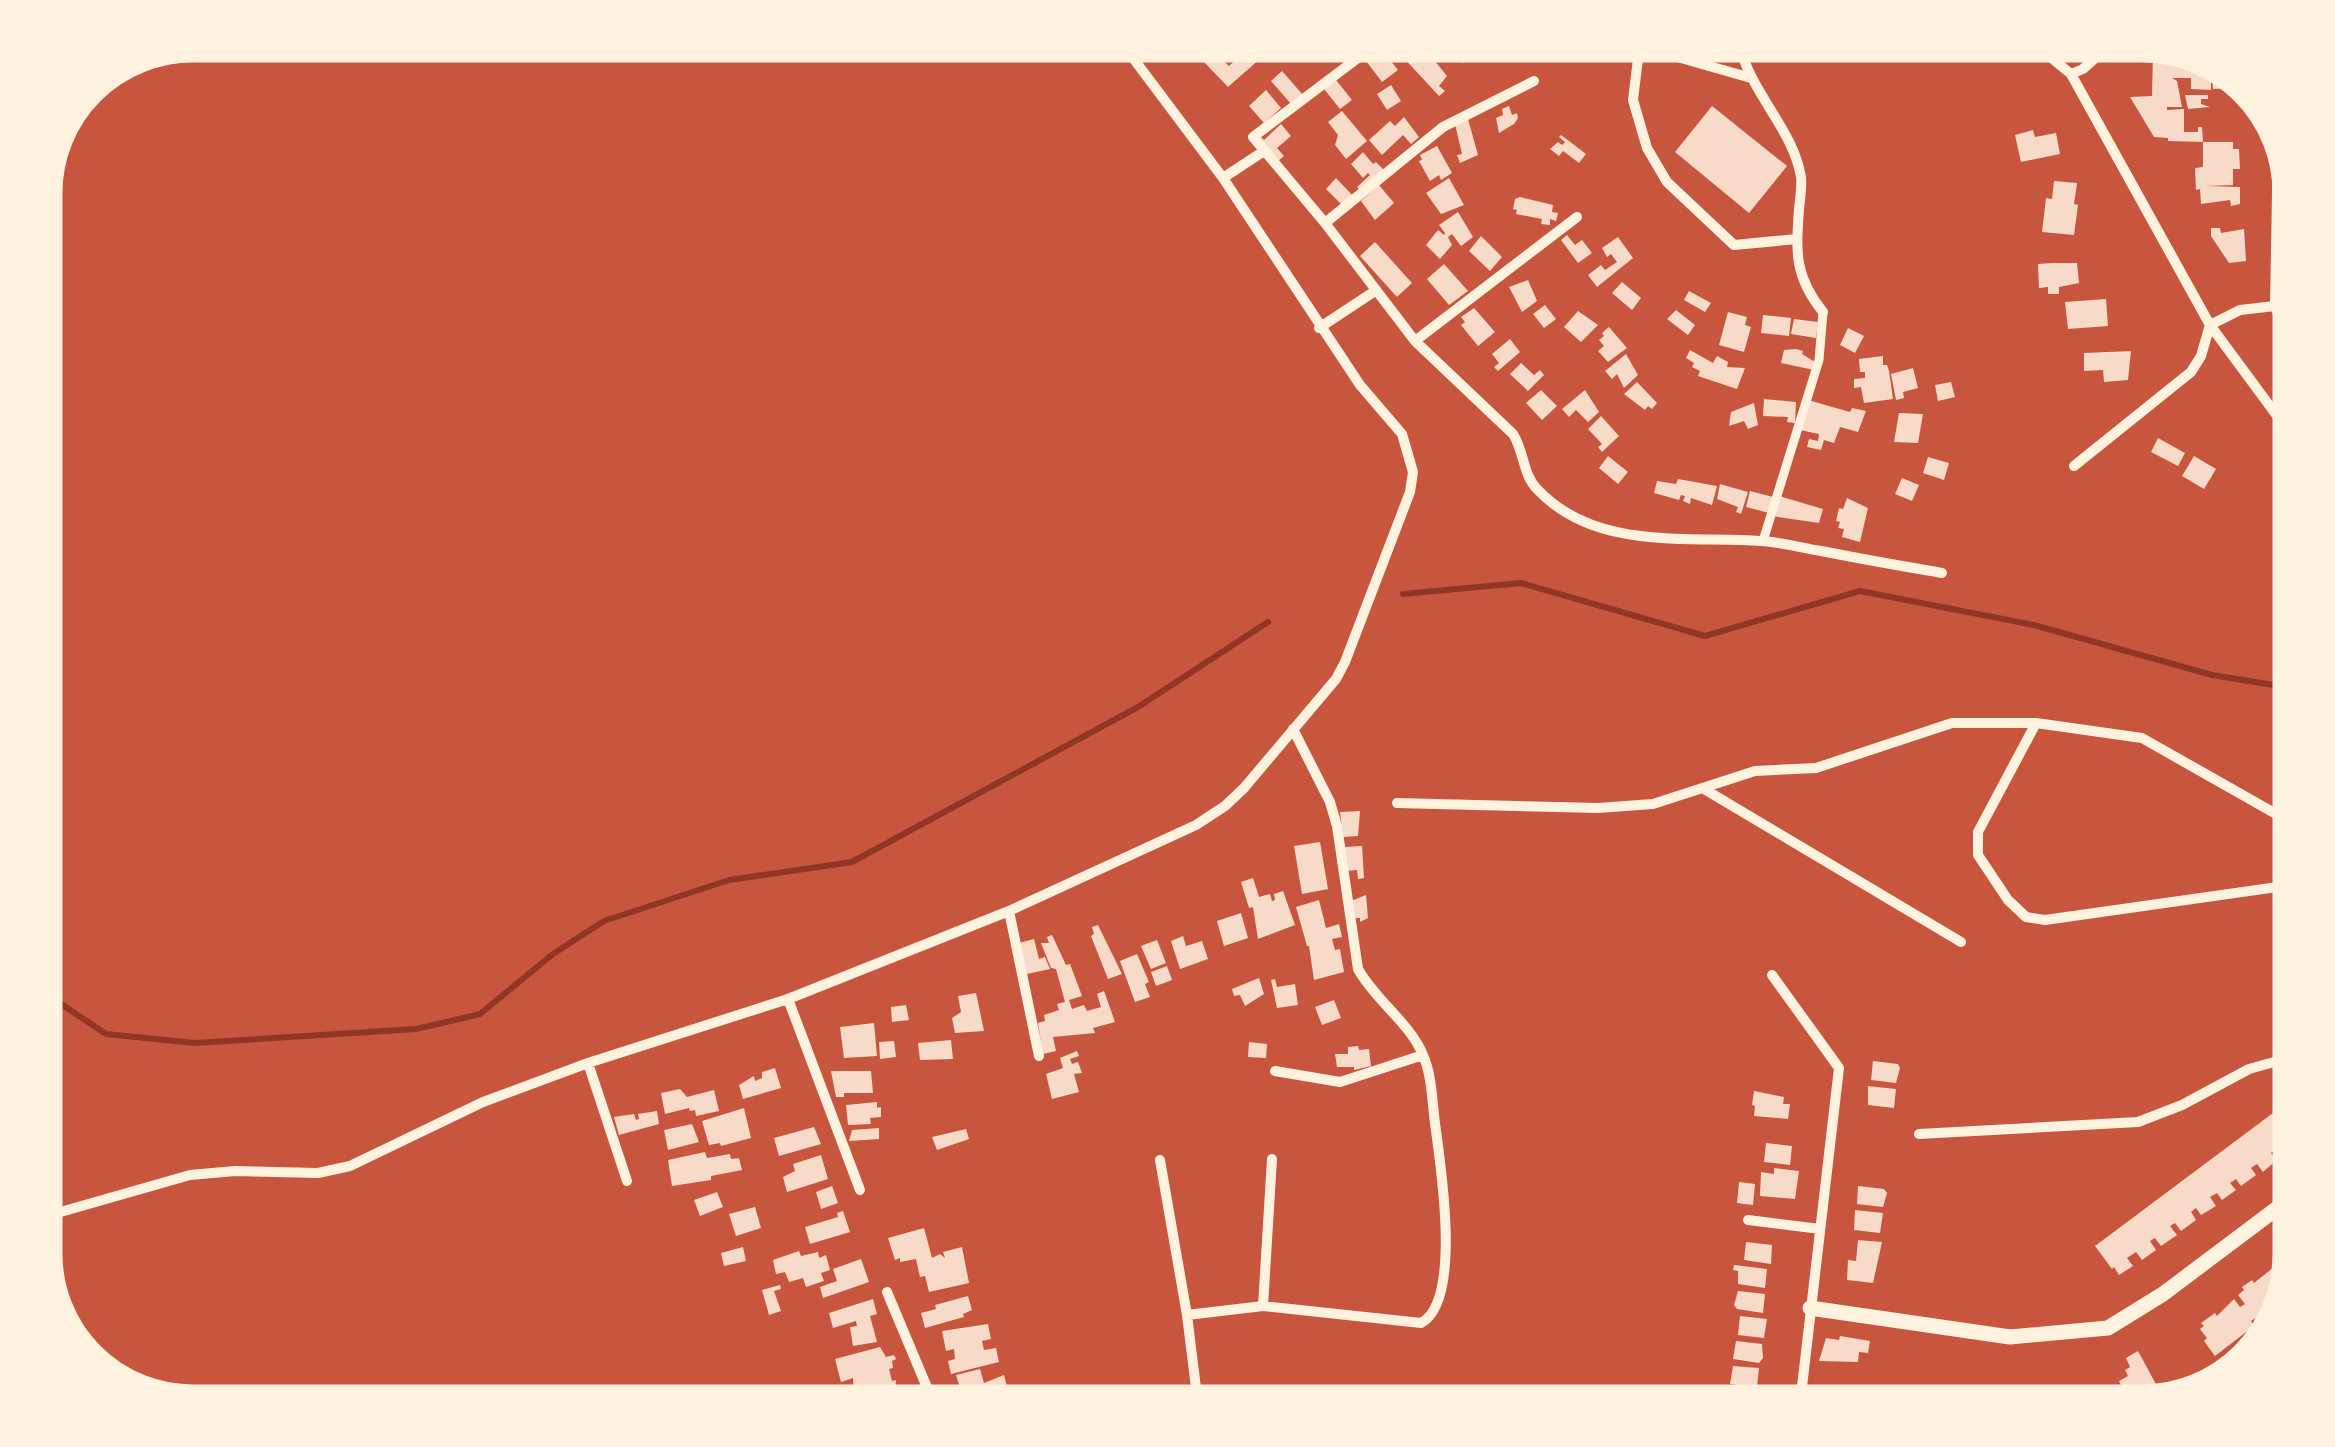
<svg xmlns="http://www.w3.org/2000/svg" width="2335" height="1447" font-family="Jost,sans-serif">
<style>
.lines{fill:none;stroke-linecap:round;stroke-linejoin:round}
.stream{stroke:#8f3625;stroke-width:6}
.building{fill:#f7dbc8}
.pedestrian{stroke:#fff3e0;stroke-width:9}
.minor{stroke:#fff3e0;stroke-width:10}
.tertiary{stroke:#fff3e0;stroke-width:15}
.rim{fill:none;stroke:#fff3e0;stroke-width:5}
</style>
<rect width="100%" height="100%" fill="#c8553d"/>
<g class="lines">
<path class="stream" d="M1403,594L1521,583L1705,636L1860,591L2034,625L2212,675L2292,688
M43,992L106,1034L195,1043L416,1029L480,1014L553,954L604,921L729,880L852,862L1138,707L1268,622"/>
</g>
<path class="building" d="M1255,42H1263L1256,49L1262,57L1228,87L1204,62L1215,53L1229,66Z
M1462,42H1469L1476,49L1463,63L1451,55Z
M1421,44L1447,76L1439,86L1445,91L1439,96L1401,55Z
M1381,49L1398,70L1382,82L1366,61Z
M2153,51H2174L2198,58V74H2211V90L2191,89V78H2172L2177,81L2182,107H2167V110L2184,109V132H2198V127H2202L2203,142H2233V149H2239L2240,169H2233V185L2207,186L2240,187V204L2231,206L2230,200L2201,204L2200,189L2196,190L2195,168L2203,167V142L2168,141V138L2154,137L2130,97L2152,96Z
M1282,71L1303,95L1292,105L1271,81Z
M2212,76H2231L2243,88L2213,89Z
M1336,80L1352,100L1340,109L1324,89Z
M1391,85L1401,101L1387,110L1377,94Z
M1266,90L1281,108L1264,123L1249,106Z
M2185,95H2208V99H2201V104L2210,107L2188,109Z
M1509,106L1512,115L1517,113L1518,118L1514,124L1499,133L1496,118L1503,115L1502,109Z
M1712,106L1787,166L1749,213L1675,152Z
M1342,111L1367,141L1346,159L1335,145L1338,135L1328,122Z
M1404,117L1419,137L1411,144L1403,135L1382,155L1369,140L1390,121L1395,126Z
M1468,119L1478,155L1460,163L1457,155L1462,154L1455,124Z
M1281,124L1291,136L1277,148L1284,156L1277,162L1258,139L1261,137L1264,140Z
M2033,130L2035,137L2056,133L2060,154L2021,162L2015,135Z
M1561,135L1586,154L1579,163L1563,151L1559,156L1550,149L1558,142L1562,145L1565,142L1559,137Z
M1437,146L1452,173L1441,180L1439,175L1430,181L1419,161L1422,160L1420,155Z
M1363,152L1373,164L1376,162L1385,171L1361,192L1357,187L1370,175L1368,173L1363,178L1351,164Z
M1336,178L1355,198L1344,207L1326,189Z
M1449,178L1464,205L1441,214L1426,193Z
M2054,181L2077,183L2074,204L2078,205L2074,235L2042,232L2046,198L2052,199Z
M1379,185L1394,203L1375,220L1361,201Z
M1520,197L1553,205L1552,212L1558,213L1556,221L1550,219V225L1541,224L1542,219L1516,214L1517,210L1513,209L1515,199Z
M1458,212L1473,237L1461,246L1452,234L1448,237L1452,245L1440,259L1426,245L1438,230L1444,235L1445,233L1439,225Z
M2211,228H2220L2221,233L2244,229L2246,261L2229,263L2211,236Z
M1567,235L1575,245L1582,240L1592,253L1578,263L1561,240Z
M1481,236L1502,257L1490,271L1469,251Z
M1618,237L1633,258L1597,287L1588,275L1601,265L1605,270L1617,262L1611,254L1607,257L1602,248Z
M1375,242L1412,283L1397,297L1360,256Z
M2052,263H2077L2079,283L2059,287V294H2048V287L2039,288L2038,264Z
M1444,264L1468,291L1449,305L1427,279Z
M1528,280L1537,301L1522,312L1509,287Z
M1622,282L1641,298L1632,310L1612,293Z
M1689,291L1711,303L1705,312L1684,300Z
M2106,299L2108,326L2068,329L2065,302Z
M1545,305L1556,319L1544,328L1533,314Z
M1474,308L1495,332L1478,346L1461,325L1465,322L1461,317Z
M1676,310L1695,325L1688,335L1667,319Z
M1578,311L1598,325L1581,342L1564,327Z
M1728,312L1747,317L1745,325L1751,327L1744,352L1719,345Z
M1763,315L1791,318L1789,336L1761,333Z
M1794,319L1818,322L1816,338L1791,334Z
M1609,327L1627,348L1608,362L1598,351L1604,346L1599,340L1604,336L1602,333Z
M1848,328L1864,336L1855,353L1840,345Z
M1510,339L1520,352L1498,371L1494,367L1499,363L1492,354Z
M1796,349L1803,351L1802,354L1815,362L1814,370L1781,363L1784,350Z
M1690,350L1713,363L1717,356L1728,362L1727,367L1745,368L1737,389L1698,376L1700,371L1692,367L1694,363L1686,358Z
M2131,351L2128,380L2104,382L2103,370L2084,371V353Z
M1626,354L1638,375L1624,388L1617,374L1612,379L1605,371Z
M1883,356V365H1887L1889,371L1893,399L1864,403L1861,387L1854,388V379L1865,378V372H1860L1859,359Z
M1521,363L1534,375L1540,370L1544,375L1528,391L1510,374Z
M1913,368L1918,388L1903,392L1904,398L1896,400L1891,374Z
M1637,382L1657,403L1652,409L1648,406L1645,410L1624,394Z
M1951,382L1955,397L1938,401L1935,385Z
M1541,390L1557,406L1542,420L1526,403Z
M1585,390L1599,412L1588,422L1576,410L1569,417L1562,409Z
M1764,399L1796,402L1795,423L1787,422L1788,417L1763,416Z
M1808,400L1850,412L1852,408L1866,411L1858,432L1840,427L1834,443L1824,440L1821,450L1807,447L1809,439L1818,441L1819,434L1800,430Z
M1754,403L1758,425L1748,429L1744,421L1729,426L1731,412Z
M1899,413L1923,414L1918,443L1894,442Z
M1601,416L1619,436L1602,452L1598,447L1602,444L1588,429Z
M2158,438L2185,453L2178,466L2151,452Z
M1608,456L1628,472L1618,484L1599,468Z
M2194,456L2216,469L2204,489L2182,476Z
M1928,457L1949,463L1944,480L1923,473Z
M1902,478L1919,485L1912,501L1895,494Z
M1678,479L1717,486L1712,505L1691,498L1690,504L1683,501L1685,496L1681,495L1679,500L1654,493L1657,481L1676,484Z
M1720,484L1748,492L1741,514L1736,512L1738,507L1717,499Z
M1750,491L1773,497L1769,513L1746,507Z
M1779,496L1823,509L1819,523L1772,516Z
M1847,498L1868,508L1860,542L1842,537L1844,529L1838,528L1840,522L1836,521L1839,508L1843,509Z
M1360,811L1358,836L1343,837L1340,812Z
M1320,842L1328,889L1302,894L1294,846Z
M1362,846L1364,878L1358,879L1357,870L1346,871L1344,847Z
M1253,878L1259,897L1270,894L1272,901L1275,900L1274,894L1283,891L1295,925L1258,939L1253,907L1249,908L1241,882Z
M1366,895L1368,918L1360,922V918H1352L1351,901Z
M1319,900L1326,928L1339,924L1342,937L1332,939L1335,950L1340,949L1344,972L1314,980L1309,946H1307L1296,907Z
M1241,913L1248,938L1224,946L1217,921Z
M1098,925L1122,974L1108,979L1091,936L1094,934L1092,927Z
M1052,935L1066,965L1070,964L1082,996L1069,1000L1072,1009L1084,1005L1087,1011L1101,1007L1097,994L1104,991L1115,1022L1093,1028L1095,1033L1053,1037L1056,1051L1043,1054L1038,1023L1045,1021L1044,1015L1059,1010L1057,1004L1065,1002L1056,969L1051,968L1041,943H1049L1047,937Z
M1183,936L1186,946L1202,941L1208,959L1180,969L1171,941Z
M1034,939L1039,959L1045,957L1050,969L1027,974L1019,943Z
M1157,940L1166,963L1151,969L1141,946Z
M1137,954L1149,982L1145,984L1150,997L1135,1002L1120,961Z
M1167,966L1172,980L1156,986L1151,972Z
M1259,978L1264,994L1245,1006L1240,995L1234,996L1232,989Z
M1275,979L1277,987L1295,984L1298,1005L1277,1008L1271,980Z
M976,993L984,1031L955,1033L952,1018L961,1012L958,996Z
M1334,1000L1341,1018L1322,1025L1315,1007Z
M906,1005L909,1020L892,1022L891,1007Z
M874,1023L877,1056L844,1058L840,1027Z
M951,1040L953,1059L920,1060L918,1043Z
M894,1041L896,1057L880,1059L879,1042Z
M1249,1042L1267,1044L1266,1058L1248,1057Z
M1358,1046L1359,1050L1369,1049L1371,1066L1354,1070V1067H1337L1335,1054H1348V1047Z
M1077,1051L1079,1056L1070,1059L1072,1064L1078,1062L1082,1073L1074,1074L1079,1092L1052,1099L1046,1074L1063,1068L1060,1058Z
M1873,1061L1898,1064L1900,1068L1896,1083L1871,1080Z
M775,1068L781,1088L743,1099L739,1085L754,1076L755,1081L762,1078V1072Z
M831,1071H871L873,1093H844V1097H836Z
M1868,1086L1896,1089L1894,1108L1868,1105Z
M680,1089L687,1097L714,1090L719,1111L696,1116L695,1110L690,1111L689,1108L665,1114L661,1093Z
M1754,1091L1784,1097L1783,1104H1790L1788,1119L1754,1116L1755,1106L1752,1105Z
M877,1102V1108L881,1107V1117L870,1118L871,1124L848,1125L846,1105Z
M744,1108L751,1138L721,1146L720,1143L709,1145L702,1121Z
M2277,1110L2292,1131V1149L2282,1157L2276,1149L2271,1153L2276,1160L2271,1165L2263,1172L2257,1164L2251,1168L2256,1175L2241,1186L2236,1179L2230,1183L2236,1190L2222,1200L2217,1193L2210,1197L2216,1206L2201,1215L2196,1208L2191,1212L2196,1220L2181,1231L2175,1223L2170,1226L2177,1235L2161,1246L2155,1238L2150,1241L2156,1250L2142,1260L2136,1252L2127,1258L2133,1266L2119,1275L2114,1267L2112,1269L2095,1246Z
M657,1111L659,1124L619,1135L614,1117L634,1114L636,1120L639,1119L638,1114Z
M692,1124L699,1142L668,1150L664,1130Z
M814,1127L821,1144L779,1156L774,1138Z
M879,1128V1139L849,1141L852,1130Z
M966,1129L969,1139L937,1150L932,1137Z
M1766,1143L1792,1146L1790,1165L1764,1162Z
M705,1152L707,1158L730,1154L731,1159L739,1158L742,1170L711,1176V1180L672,1186L668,1160Z
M821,1155L828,1179L787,1192L783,1177L795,1171L793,1164Z
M1774,1168L1799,1171L1795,1199L1760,1196L1761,1172L1774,1174Z
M1739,1182L1755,1184L1753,1205L1737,1203Z
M832,1186L838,1203L821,1209L816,1192Z
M1858,1186L1884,1189L1887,1193L1883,1207L1857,1204Z
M717,1192L723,1207L700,1216L694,1200Z
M755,1207L761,1228L736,1236L729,1214Z
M1855,1210L1883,1213L1880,1233L1854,1230Z
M843,1211L850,1232L810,1244L805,1227L838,1217L837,1213Z
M924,1228L932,1258L940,1254L945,1258L943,1252L962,1247L969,1283L929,1292L925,1276L920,1277L916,1259L900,1262V1258L895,1260L888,1238Z
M1858,1240L1882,1242L1873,1283L1847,1280L1848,1260L1856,1261Z
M1746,1242L1772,1245L1771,1264L1744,1260Z
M743,1247L746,1261L724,1266L721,1253Z
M2292,1249L2280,1302L2251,1321L2254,1326L2215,1356L2204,1341L2207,1338L2200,1329L2204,1326L2201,1323L2215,1313L2217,1316L2234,1299L2240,1307L2245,1304L2238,1295L2244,1290L2242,1287L2252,1280L2254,1283L2274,1267L2278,1273L2282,1270L2275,1261Z
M799,1251L801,1256L818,1252L819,1258L826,1255L830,1270L821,1273L824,1281L806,1287L803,1278L789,1282L785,1272L776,1274L773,1260Z
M861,1259L869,1282L823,1298L820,1287L837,1281L833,1269Z
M1734,1265L1767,1269L1765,1288L1738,1284V1271L1733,1270Z
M780,1285L781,1289L774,1291L781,1311L769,1315L762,1290Z
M1738,1291L1765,1294L1763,1313L1737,1309L1734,1305Z
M968,1296L972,1310L963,1314L964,1317L925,1328L921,1313L936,1309L935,1305Z
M873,1299L877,1314L870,1316L877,1342L853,1346L850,1327L857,1326L856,1321L833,1328L829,1313Z
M1740,1316L1767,1319L1764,1338L1738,1335Z
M988,1324L991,1339L982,1341L984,1350L996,1348L999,1362L951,1374L948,1361L955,1359L954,1349L946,1351L942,1331Z
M1840,1336L1870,1341L1868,1353L1859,1352L1858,1362L1819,1361L1826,1338L1839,1340Z
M1736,1341L1762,1344L1763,1358L1759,1363L1733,1359Z
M880,1347L886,1357L894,1355L896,1359L892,1361L893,1368L889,1369L892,1381L896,1380L895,1394L872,1397L876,1404H839L854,1399L853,1378L841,1382L835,1359Z
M2138,1351L2158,1388L2142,1394L2139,1389L2126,1395L2119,1381L2128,1376L2125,1370L2130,1367L2126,1358Z
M1733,1366L1759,1368L1757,1387L1730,1384Z
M980,1369L984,1383L1004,1375L1008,1390L1017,1388L1023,1403L985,1404L983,1397L997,1391L964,1400L956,1375Z
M1730,1391L1756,1394L1758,1404H1727Z"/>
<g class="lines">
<path class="pedestrian" d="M1763,541L1819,360L1823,312"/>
<path class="minor" d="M1379,42L1253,137L1325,223L1415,341L1513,434C1524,451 1523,475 1537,489C1595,551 1686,536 1761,541C1781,542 1802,548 1821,551C1861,559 1902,566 1942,573
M1640,42L1633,100L1647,148L1667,182L1734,245L1797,239
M1739,42C1749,92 1793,128 1801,177C1802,187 1800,199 1799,209C1796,252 1794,276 1823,312
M2032,42L2071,74L2210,325L2292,436
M1639,46L1751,78
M2071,74L2083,69L2113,42
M2278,136L2275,306L2282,324L2292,335
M1223,178L1264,151
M1325,223L1443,127L1534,81
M1319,328L1375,291
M1415,341L1577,217
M2074,466L2191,372L2201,356L2210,325L2240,310L2275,306
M2036,723L1978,832V855L2008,900L2026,917L2045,920L2292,885
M1704,789L1961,942
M1397,803L1598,808L1653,804L1755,771L1816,768L1952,723H2036L2142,738L2292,823
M1009,911L1039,1056
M1772,975L1839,1068L1800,1404
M788,999L860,1190
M588,1063L627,1181
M1275,1071L1340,1082L1423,1055
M1919,1134L2138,1122L2182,1105L2249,1069L2292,1057
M1160,1160L1187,1315L1198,1404
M43,1217L190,1175L235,1171L318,1173L350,1166L483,1102L588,1063L788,999L1009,911L1196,825L1225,806L1244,788L1336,679L1345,662L1410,492L1413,472L1402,434L1360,385L1223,178L1121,42
M1748,1220L1820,1229
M887,1292L934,1404
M1263,1306L1272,1159
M1187,1315L1263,1306L1421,1323C1463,1301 1440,1163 1435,1123C1432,1101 1432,1075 1423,1055C1410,1023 1375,1000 1358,969L1337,826L1330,802L1293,729"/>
<path class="tertiary" d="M1810,1308L2010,1337L2108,1328L2163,1294L2292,1197"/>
</g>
<path d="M0 0H2335V1447H0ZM193 60H2142A133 133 0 0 1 2275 193V1254A133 133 0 0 1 2142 1387H193A133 133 0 0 1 60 1254V193A133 133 0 0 1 193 60Z" fill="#fff3e0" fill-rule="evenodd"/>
<path class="rim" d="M193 60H2142A133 133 0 0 1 2275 193V1254A133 133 0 0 1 2142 1387H193A133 133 0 0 1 60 1254V193A133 133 0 0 1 193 60Z"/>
</svg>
